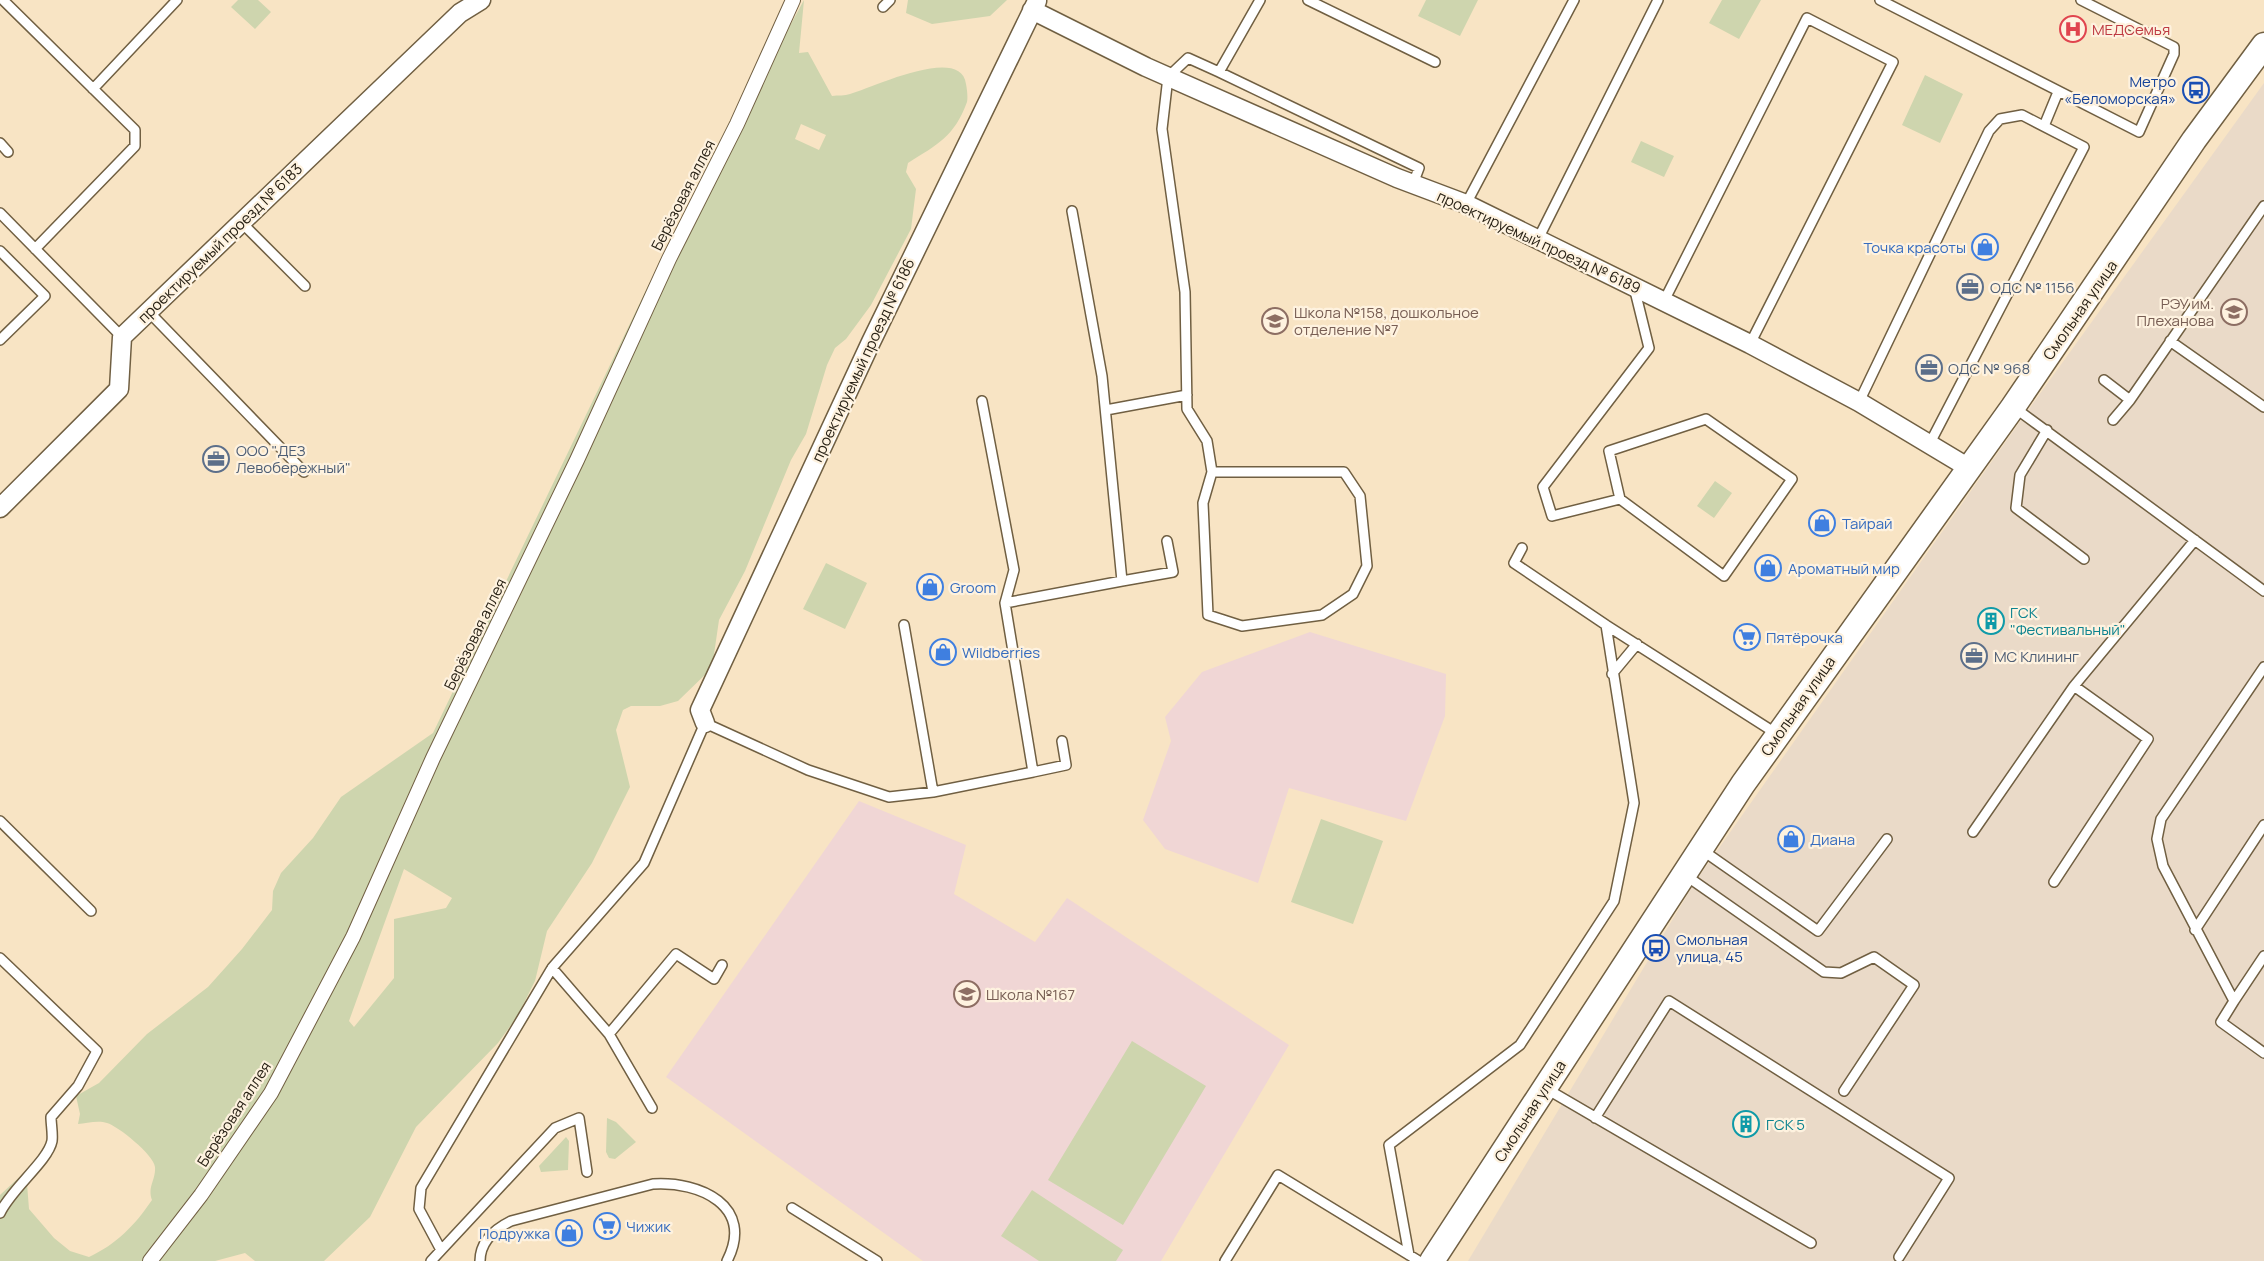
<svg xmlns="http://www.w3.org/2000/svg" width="2264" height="1261" font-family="Manrope,sans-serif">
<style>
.industrial{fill:#eadac8}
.education{fill:#f0d6d5}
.green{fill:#ced5ae;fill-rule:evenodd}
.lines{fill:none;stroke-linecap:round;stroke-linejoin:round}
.service-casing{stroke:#705f42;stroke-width:12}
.pedestrian-casing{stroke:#705f42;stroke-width:16}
.minor-casing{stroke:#705f42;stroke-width:21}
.tertiary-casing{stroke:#705f42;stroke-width:27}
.service{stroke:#fff;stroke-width:9}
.pedestrian{stroke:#fff;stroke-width:14}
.minor{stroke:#fff;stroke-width:18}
.tertiary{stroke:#fff;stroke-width:24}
.labels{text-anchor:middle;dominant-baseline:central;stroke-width:4.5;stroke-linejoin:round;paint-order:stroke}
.health-label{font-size:15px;fill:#be3a42;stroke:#fef2df;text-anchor:start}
.transit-label{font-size:15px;fill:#164399;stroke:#fef2df;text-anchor:end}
.street-label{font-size:15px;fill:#282115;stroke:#fef2df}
.shop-label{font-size:15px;fill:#366cbe;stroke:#fef2df;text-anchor:start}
.service-label{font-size:15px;fill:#4e5e75;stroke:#fef2df;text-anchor:start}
.education-label{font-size:15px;fill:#785e54;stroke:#fef2df;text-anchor:start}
.culture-label{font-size:15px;fill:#0d838f;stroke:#fef2df;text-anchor:start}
</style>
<rect width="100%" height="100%" fill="#f8e4c4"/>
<path class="industrial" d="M2264,83V1261H1468L1695,882L2021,420Z"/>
<path class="education" d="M1310,632L1446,674L1445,716L1406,821L1289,788L1258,883L1165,849L1143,820L1171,741L1165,717L1202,672Z
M859,801L966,845L954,894L1035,942L1067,898L1289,1045L1161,1261H923L666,1077Z"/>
<path class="green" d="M238,0H258L271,12L255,29L231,7Z
M804,0L799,53L808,52L832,96C838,95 845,96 850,94C870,89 961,44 966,84C967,89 968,97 967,102C954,137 938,144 908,163L906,172L916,189L911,229L871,305L846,339L835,348L827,365L806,434L791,460L745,571L719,620L712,668L678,701L660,706H631L623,710L616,730L630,787L592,863L547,931L535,981L517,1017L498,1043L416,1127L370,1217L324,1261H255L245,1253L215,1261H0V1195L26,1171L29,1209L54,1238L70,1251L89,1257C117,1244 135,1225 152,1200C147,1187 156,1180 155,1167C154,1155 118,1126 107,1123C99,1120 86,1123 78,1124L80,1114L76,1096L99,1083L147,1034L208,987L242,949L272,910L273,891L281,873L313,838L341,797L433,733L648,286ZM801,124L826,135L819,150L795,139ZM404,869L452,898L446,908L394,919V978L354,1027L349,1021Z
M908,0H1007L990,16L932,24L906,13Z
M1426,0H1478L1460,36L1418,16Z
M1722,0H1761L1739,39L1709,23Z
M1925,75L1963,94L1940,143L1902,125Z
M1641,141L1674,156L1664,177L1631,162Z
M1715,481L1732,493L1714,518L1697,506Z
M826,563L867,583L845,629L803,609Z
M1321,819L1383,841L1353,924L1291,902Z
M1132,1041L1206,1086L1123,1225L1048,1180Z
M607,1118L616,1122L636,1142L615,1159L609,1158L606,1152Z
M566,1137L569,1141L568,1170L541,1172L539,1166Z
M1032,1190L1123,1250L1116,1261H1039L1001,1236Z"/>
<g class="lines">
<defs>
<path id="service" d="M3,0L135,130V146L35,249
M1308,0L1435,62
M1880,0L2139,132L2174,54V47L2081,0
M883,7L890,0
M1219,72L1419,168L1413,184
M93,89L177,0
M2044,126L2058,92
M0,143L8,152
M1466,204L1574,0
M0,213L122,337
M241,222L305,286
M1537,241L1658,0
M0,251L45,296L0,340
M1664,301L1807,18L1893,62L1750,344
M148,311L304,472
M2170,341L2264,407
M2104,380L2130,400
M982,401L1014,570L1005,603
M1859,402L1989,131L2000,119L2022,115L2084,147L1930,443
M2015,408L2264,591
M1106,410L1187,395
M2113,420L2130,400L2264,206
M2047,430L2020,475L2016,508L2084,559
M1212,472L1203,503L1208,615L1242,626L1322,615L1353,594L1367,566L1360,496L1344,472H1212L1207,441L1187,409L1185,292L1162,129L1168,77L1188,58L1219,72L1260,0
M1620,499L1609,451L1706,419L1792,479L1724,576L1620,499L1552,516L1543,487L1649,348L1634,287
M1522,548L1514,563L1606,625L1777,734
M1122,581L1173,572L1167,541
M904,625L933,792
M2264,667L2161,819L2157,839L2163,866L2234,1001L2221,1022L2264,1053
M1612,674L1637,644
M1033,772L1066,765L1062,741
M0,821L91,911
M1973,832L2074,686L2195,540
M1702,850L1818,931L1887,839
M1685,875L1824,972L1841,973L1874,957L1914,985L1844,1091
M2054,882L2148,739L2074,686
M2195,930L2264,825
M0,958L97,1051L78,1086L51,1117C51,1124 53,1134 52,1141C48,1161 11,1189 0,1213
M552,968L609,1034L652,1108
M2234,1001L2264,956
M609,1034L676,954L714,979L722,965
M1545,1088L1811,1243
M1595,1118L1669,1001L1949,1178L1899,1257
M792,1208L877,1261
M441,1250L419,1209L421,1188L552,968L644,863L705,723L808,770L889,797L933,792L1033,772L1005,603L1122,581L1102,376L1072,211
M1409,1255L1389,1145L1520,1045L1614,901L1634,803L1606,625
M431,1261L555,1128L579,1118L587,1172
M480,1261C480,1241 495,1229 511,1221L653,1184C700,1181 755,1206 727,1261
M1225,1261L1278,1175L1419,1261"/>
<path id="pedestrian" d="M150,1261L201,1195L271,1093L353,937L433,758L577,460L669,259L737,124L793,0"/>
<path id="minor" d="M1032,10L1146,67L1397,178L1466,204L1750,344L1859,402L1969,468
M0,508L119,389L122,337L460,13L481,0
M705,723L700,710L871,342L1037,1"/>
<path id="tertiary" d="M1432,1261L1743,784L2013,407L2194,140L2264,45"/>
</defs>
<use href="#service" class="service-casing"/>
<use href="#pedestrian" class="pedestrian-casing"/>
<use href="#minor" class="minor-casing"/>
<use href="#tertiary" class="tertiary-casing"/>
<use href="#service" class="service"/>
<use href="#pedestrian" class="pedestrian"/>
<use href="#minor" class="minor"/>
<use href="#tertiary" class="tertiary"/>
</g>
<defs>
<symbol id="hospital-ring" viewBox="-11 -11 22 22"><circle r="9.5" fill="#fef2df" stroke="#e0444e" stroke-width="1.5"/><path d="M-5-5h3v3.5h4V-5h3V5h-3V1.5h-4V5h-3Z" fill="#e0444e"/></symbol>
<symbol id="bus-ring" viewBox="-11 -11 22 22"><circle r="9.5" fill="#fef2df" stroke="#1a4fb4" stroke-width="1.5"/><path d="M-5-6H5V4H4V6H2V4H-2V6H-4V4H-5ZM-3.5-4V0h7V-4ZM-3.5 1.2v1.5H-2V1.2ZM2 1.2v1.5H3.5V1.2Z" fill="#1a4fb4"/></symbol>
<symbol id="shop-ring" viewBox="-11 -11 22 22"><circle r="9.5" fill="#fef2df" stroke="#3f7fe0" stroke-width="1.5"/><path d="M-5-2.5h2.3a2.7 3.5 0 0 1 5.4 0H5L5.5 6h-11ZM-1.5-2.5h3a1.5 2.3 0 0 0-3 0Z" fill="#3f7fe0"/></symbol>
<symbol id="office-ring" viewBox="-11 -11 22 22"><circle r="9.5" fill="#fef2df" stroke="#5c6f8a" stroke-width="1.5"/><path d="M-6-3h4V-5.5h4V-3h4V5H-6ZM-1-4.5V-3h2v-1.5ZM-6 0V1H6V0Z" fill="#5c6f8a"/></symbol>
<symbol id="university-ring" viewBox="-11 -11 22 22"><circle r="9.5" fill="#fef2df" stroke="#8d6e63" stroke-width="1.5"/><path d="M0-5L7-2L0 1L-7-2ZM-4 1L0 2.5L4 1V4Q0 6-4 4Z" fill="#8d6e63"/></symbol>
<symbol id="school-ring" viewBox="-11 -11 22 22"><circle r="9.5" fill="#fef2df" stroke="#8d6e63" stroke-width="1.5"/><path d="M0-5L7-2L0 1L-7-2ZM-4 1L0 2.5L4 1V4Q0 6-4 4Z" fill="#8d6e63"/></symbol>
<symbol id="building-ring" viewBox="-11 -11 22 22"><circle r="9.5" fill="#fef2df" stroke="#0f9aa8" stroke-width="1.5"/><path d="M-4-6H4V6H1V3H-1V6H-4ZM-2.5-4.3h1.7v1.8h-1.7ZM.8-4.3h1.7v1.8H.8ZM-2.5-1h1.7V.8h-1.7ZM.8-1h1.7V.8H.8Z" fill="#0f9aa8"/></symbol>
<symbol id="supermarket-ring" viewBox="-11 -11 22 22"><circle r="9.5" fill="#fef2df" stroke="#3f7fe0" stroke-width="1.5"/><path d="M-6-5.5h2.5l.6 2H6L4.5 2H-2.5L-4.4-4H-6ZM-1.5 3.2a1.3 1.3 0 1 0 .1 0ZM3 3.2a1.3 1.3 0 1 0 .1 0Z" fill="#3f7fe0"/></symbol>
</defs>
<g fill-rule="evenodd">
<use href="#hospital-ring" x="2058" y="14" width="30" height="30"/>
<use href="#bus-ring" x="2181" y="75" width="30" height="30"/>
<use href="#shop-ring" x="1970" y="232" width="30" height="30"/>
<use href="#office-ring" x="1955" y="272" width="30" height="30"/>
<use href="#university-ring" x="2219" y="297" width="30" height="30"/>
<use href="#school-ring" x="1260" y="306" width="30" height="30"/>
<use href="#office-ring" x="1914" y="353" width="30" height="30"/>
<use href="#office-ring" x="201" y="444" width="30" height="30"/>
<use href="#shop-ring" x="1807" y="508" width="30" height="30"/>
<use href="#shop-ring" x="1753" y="553" width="30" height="30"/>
<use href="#shop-ring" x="915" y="572" width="30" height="30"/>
<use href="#building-ring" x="1976" y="606" width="30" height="30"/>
<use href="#supermarket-ring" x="1732" y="622" width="30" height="30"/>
<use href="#shop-ring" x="928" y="637" width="30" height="30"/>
<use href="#office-ring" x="1959" y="641" width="30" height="30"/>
<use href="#shop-ring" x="1776" y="824" width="30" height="30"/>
<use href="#bus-ring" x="1641" y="933" width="30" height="30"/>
<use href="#school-ring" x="952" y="979" width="30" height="30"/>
<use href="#building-ring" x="1731" y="1109" width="30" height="30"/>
<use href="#supermarket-ring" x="592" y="1211" width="30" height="30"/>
<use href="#shop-ring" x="554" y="1218" width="30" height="30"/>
</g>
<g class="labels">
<g class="health-label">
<text x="2092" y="29">МЕДСемья</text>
</g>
<g class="transit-label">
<text x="2176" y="81">Метро<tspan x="2176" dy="17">«Беломорская»</tspan></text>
<text x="1676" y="939" text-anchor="start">Смольная<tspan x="1676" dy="17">улица, 45</tspan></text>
</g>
<g class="street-label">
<text transform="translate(683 195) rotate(-63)">Берёзовая аллея</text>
<text transform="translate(1539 242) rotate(25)">проектируемый проезд № 6189</text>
<text transform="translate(220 243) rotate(-44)">проектируемый проезд № 6183</text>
<text transform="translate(2080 310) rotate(-55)">Смольная улица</text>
<text transform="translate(863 360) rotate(-65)">проектируемый проезд № 6186</text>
<text transform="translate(475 634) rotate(-64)">Берёзовая аллея</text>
<text transform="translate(1798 706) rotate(-55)">Смольная улица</text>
<text transform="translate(1530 1111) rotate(-57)">Смольная улица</text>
<text transform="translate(234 1114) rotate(-57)">Берёзовая аллея</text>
</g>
<g class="shop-label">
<text x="1966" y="247" text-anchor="end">Точка красоты</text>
<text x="1842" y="523">Тайрай</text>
<text x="1788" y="568">Ароматный мир</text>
<text x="950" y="587">Groom</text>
<text x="1766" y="637">Пятёрочка</text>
<text x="962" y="652">Wildberries</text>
<text x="1810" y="839">Диана</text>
<text x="626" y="1226">Чижик</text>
<text x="550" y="1233" text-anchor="end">Подружка</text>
</g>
<g class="service-label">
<text x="1990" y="287">ОДС № 1156</text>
<text x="1948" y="368">ОДС № 968</text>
<text x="236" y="450">ООО "ДЕЗ<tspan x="236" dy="17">Левобережный"</tspan></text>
<text x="1994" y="656">МС Клининг</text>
</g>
<g class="education-label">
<text x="2214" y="303" text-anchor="end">РЭУ им.<tspan x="2214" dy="17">Плеханова</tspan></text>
<text x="1294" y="312">Школа №158, дошкольное<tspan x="1294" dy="17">отделение №7</tspan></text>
<text x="986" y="994">Школа №167</text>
</g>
<g class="culture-label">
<text x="2010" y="612">ГСК<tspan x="2010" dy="17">"Фестивальный"</tspan></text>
<text x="1766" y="1124">ГСК 5</text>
</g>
</g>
</svg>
